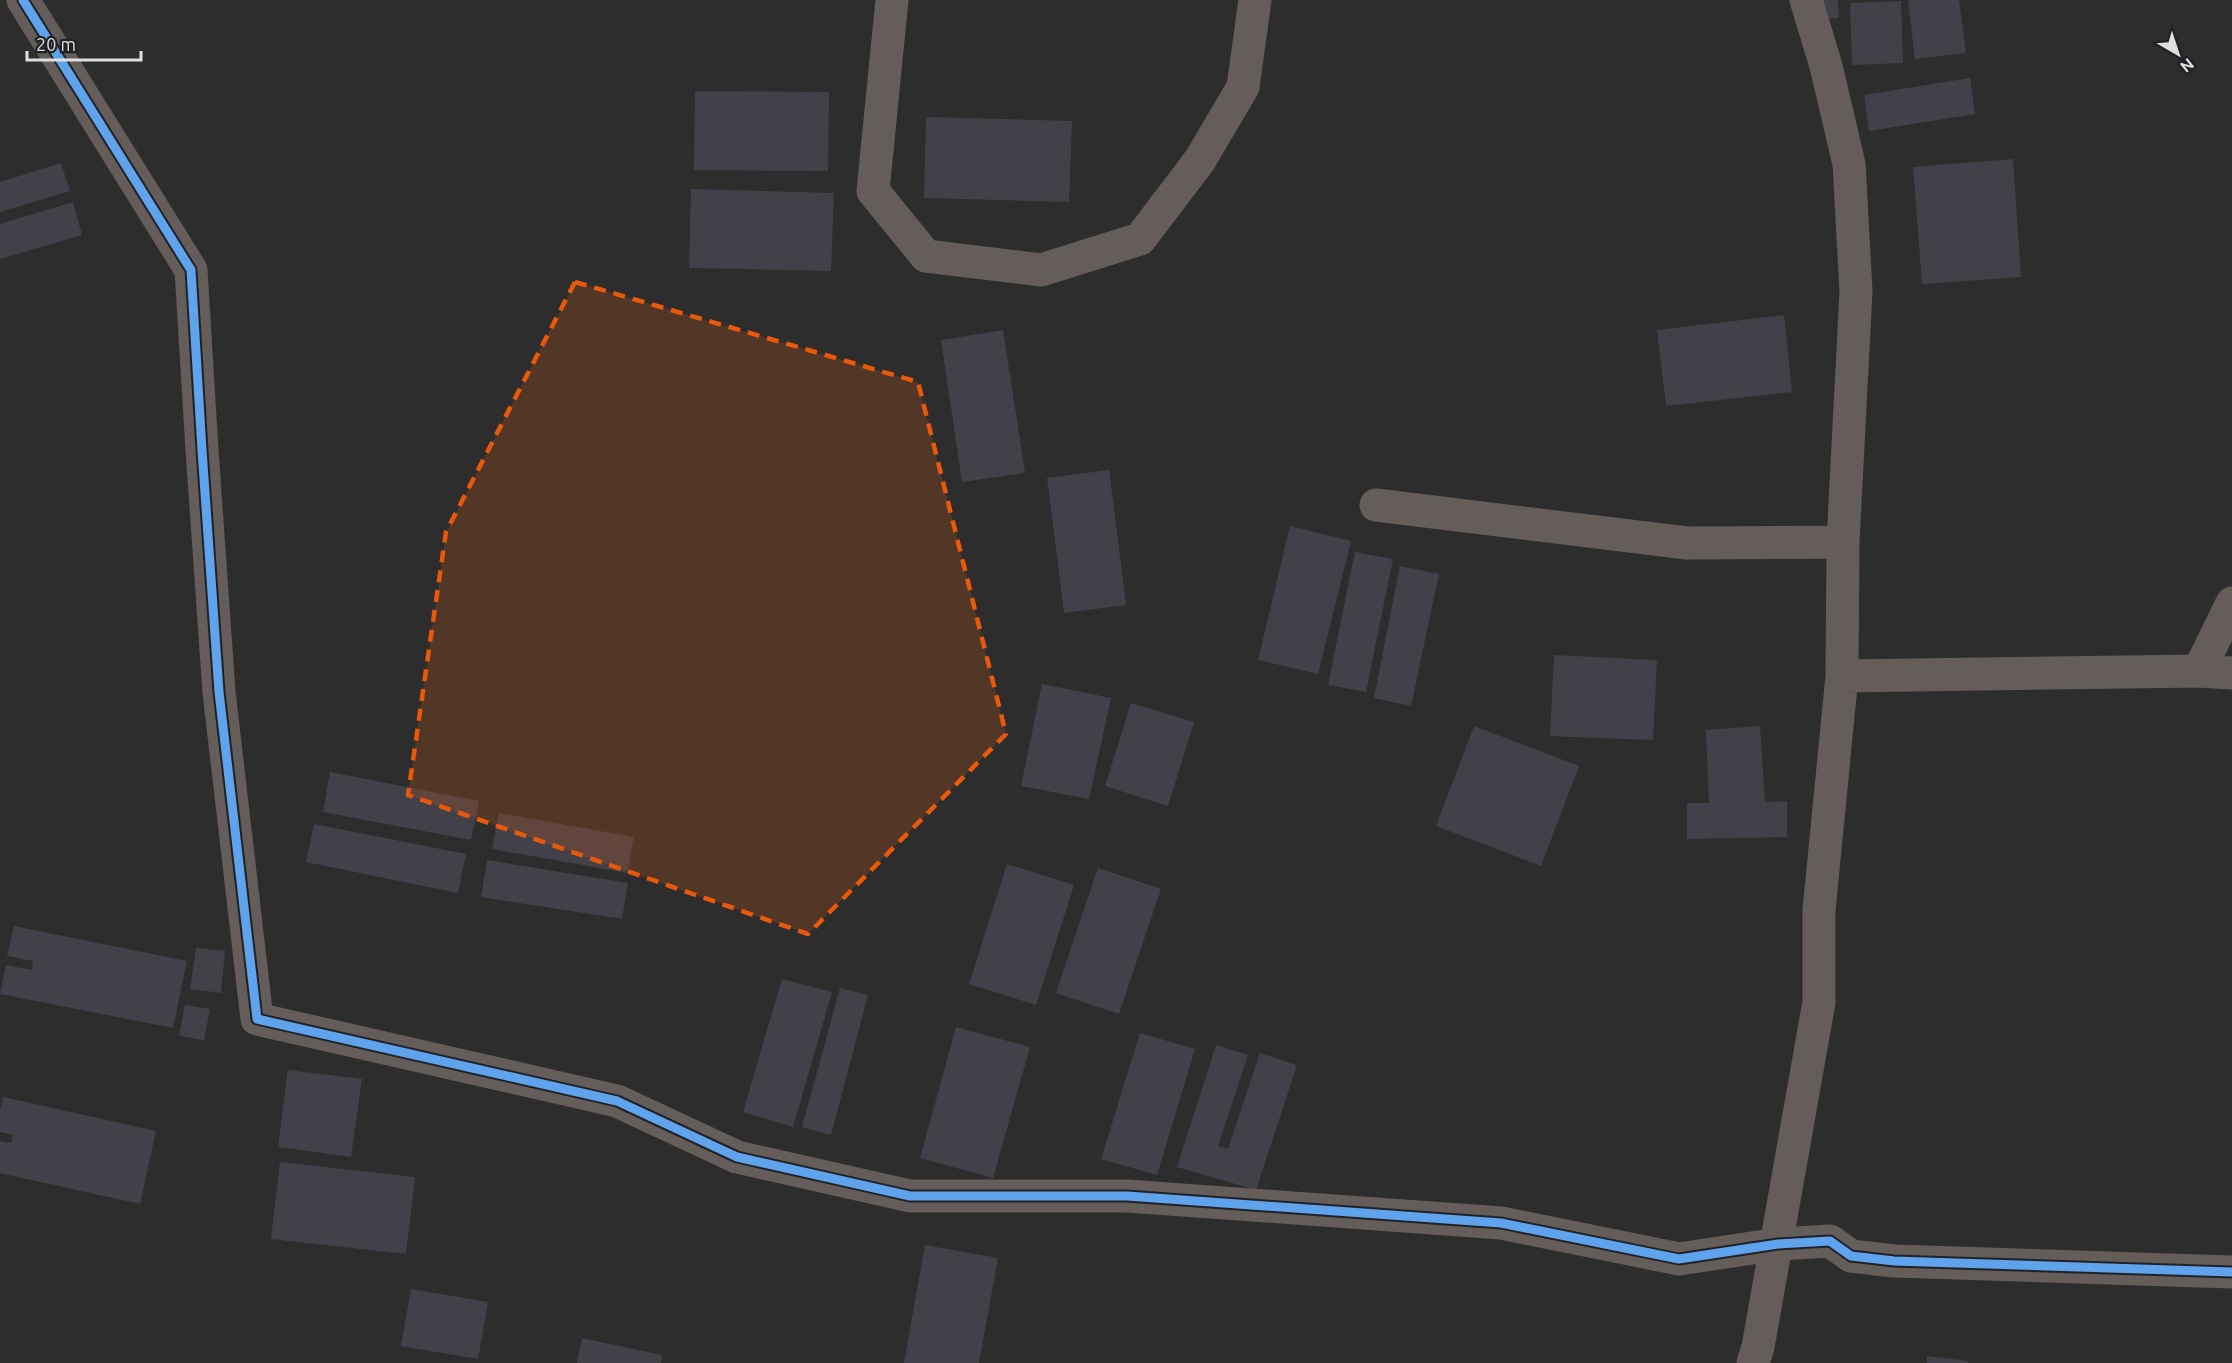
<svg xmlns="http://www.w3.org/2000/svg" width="2232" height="1363" font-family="Ubuntu,sans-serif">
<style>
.building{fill:#42414a}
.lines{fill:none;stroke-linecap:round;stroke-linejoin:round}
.street{stroke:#645d5a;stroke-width:33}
.cycleway-casing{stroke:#222226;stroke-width:13}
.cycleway{stroke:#60a3ed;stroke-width:9}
.marked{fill:#e8590c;fill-opacity:0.2;stroke:#e8590c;stroke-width:4.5;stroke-dasharray:12 8;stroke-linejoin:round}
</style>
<rect width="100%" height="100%" fill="#2d2d2e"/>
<path class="building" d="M1819,0H1838L1839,18L1821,19Z
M1908,0H1959L1966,53L1915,59Z
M1901,1L1903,63L1852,65L1850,3Z
M1970,78L1975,114L1869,131L1864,95Z
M695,91L829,92L828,171L694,170Z
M926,117L1072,121L1069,202L924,198Z
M2013,159L2021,277L1922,284L1913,167Z
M61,163L70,191L0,212V182Z
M691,189L834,193L831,271L689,268Z
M73,202L82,235L0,259V224Z
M1784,315L1792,392L1666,406L1657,330Z
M1003,330L1025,473L962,482L941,340Z
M1109,470L1126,605L1064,613L1047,478Z
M1290,526L1351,541L1318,674L1258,660Z
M1355,552L1393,559L1366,692L1328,685Z
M1400,566L1439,574L1411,706L1374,698Z
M1554,655L1657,660L1653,740L1550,736Z
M1042,684L1111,698L1089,799L1021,786Z
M1131,703L1194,722L1168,806L1105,786Z
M1474,726L1579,766L1541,866L1436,826Z
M1760,726L1765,802L1787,801V837L1687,839V803H1709L1706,730Z
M330,772L479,801L471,840L323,812Z
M499,813L634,837L627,873L492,849Z
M314,824L466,854L458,893L306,862Z
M487,860L628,883L622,919L481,897Z
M1007,864L1074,885L1036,1005L969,984Z
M1098,868L1161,889L1119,1014L1056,993Z
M14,926L187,961L173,1028L0,994L6,965L32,970L33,961L7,956Z
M196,948L225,951L221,993L190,989Z
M782,979L832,992L793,1127L743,1112Z
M840,988L868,995L831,1135L802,1127Z
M185,1005L210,1009L204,1040L179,1036Z
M956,1027L1030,1047L993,1178L920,1158Z
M1140,1033L1195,1049L1157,1175L1101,1159Z
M1216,1045L1248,1055L1218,1146L1228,1149L1260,1053L1297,1065L1256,1190L1177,1167Z
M288,1070L362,1079L351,1157L278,1147Z
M3,1097L156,1131L140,1204L0,1173V1141L11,1143L13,1135L0,1132V1111Z
M280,1162L415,1177L406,1254L271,1239Z
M925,1245L998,1258L979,1363H904Z
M411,1289L488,1302L478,1359L401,1346Z
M582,1338L662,1355L661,1363H577Z
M1927,1356L1968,1361V1363H1927Z"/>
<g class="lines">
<path class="street" d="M23,0L191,270L202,450L219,692L257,1019L617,1101L737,1157L910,1196H1127L1501,1223L1679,1259L1778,1244L1830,1241L1851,1256L1894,1261L2232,1272
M892,0L873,191L926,256L1041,270L1140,239L1200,160L1243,87L1255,0
M1376,505L1687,543L1843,542
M2199,671L2232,603
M1842,676L2199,671L2232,673
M1753,1363L1758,1347L1819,1002V910L1842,676L1843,542L1856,291L1849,164L1826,66L1806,0"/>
<defs>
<path id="cycleway" d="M23,0L191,270L202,450L219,692L257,1019L617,1101L737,1157L910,1196H1127L1501,1223L1679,1259L1778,1244L1830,1241L1851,1256L1894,1261L2232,1272"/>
</defs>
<use href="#cycleway" class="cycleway-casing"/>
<use href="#cycleway" class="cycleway"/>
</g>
<path class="marked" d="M575,282L918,382L1006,734L808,934L408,795L446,532Z"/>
<g transform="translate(2178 54) rotate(141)" stroke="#222226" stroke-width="4.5" paint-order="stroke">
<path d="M0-4.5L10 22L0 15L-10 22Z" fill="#dfdfe1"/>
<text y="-9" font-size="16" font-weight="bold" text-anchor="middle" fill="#dfdfe1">N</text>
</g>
<path d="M27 51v9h114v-9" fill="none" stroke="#dfdfe1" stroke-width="3"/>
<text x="36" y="51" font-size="18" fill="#dfdfe1" stroke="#222226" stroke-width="4.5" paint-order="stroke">20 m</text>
</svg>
